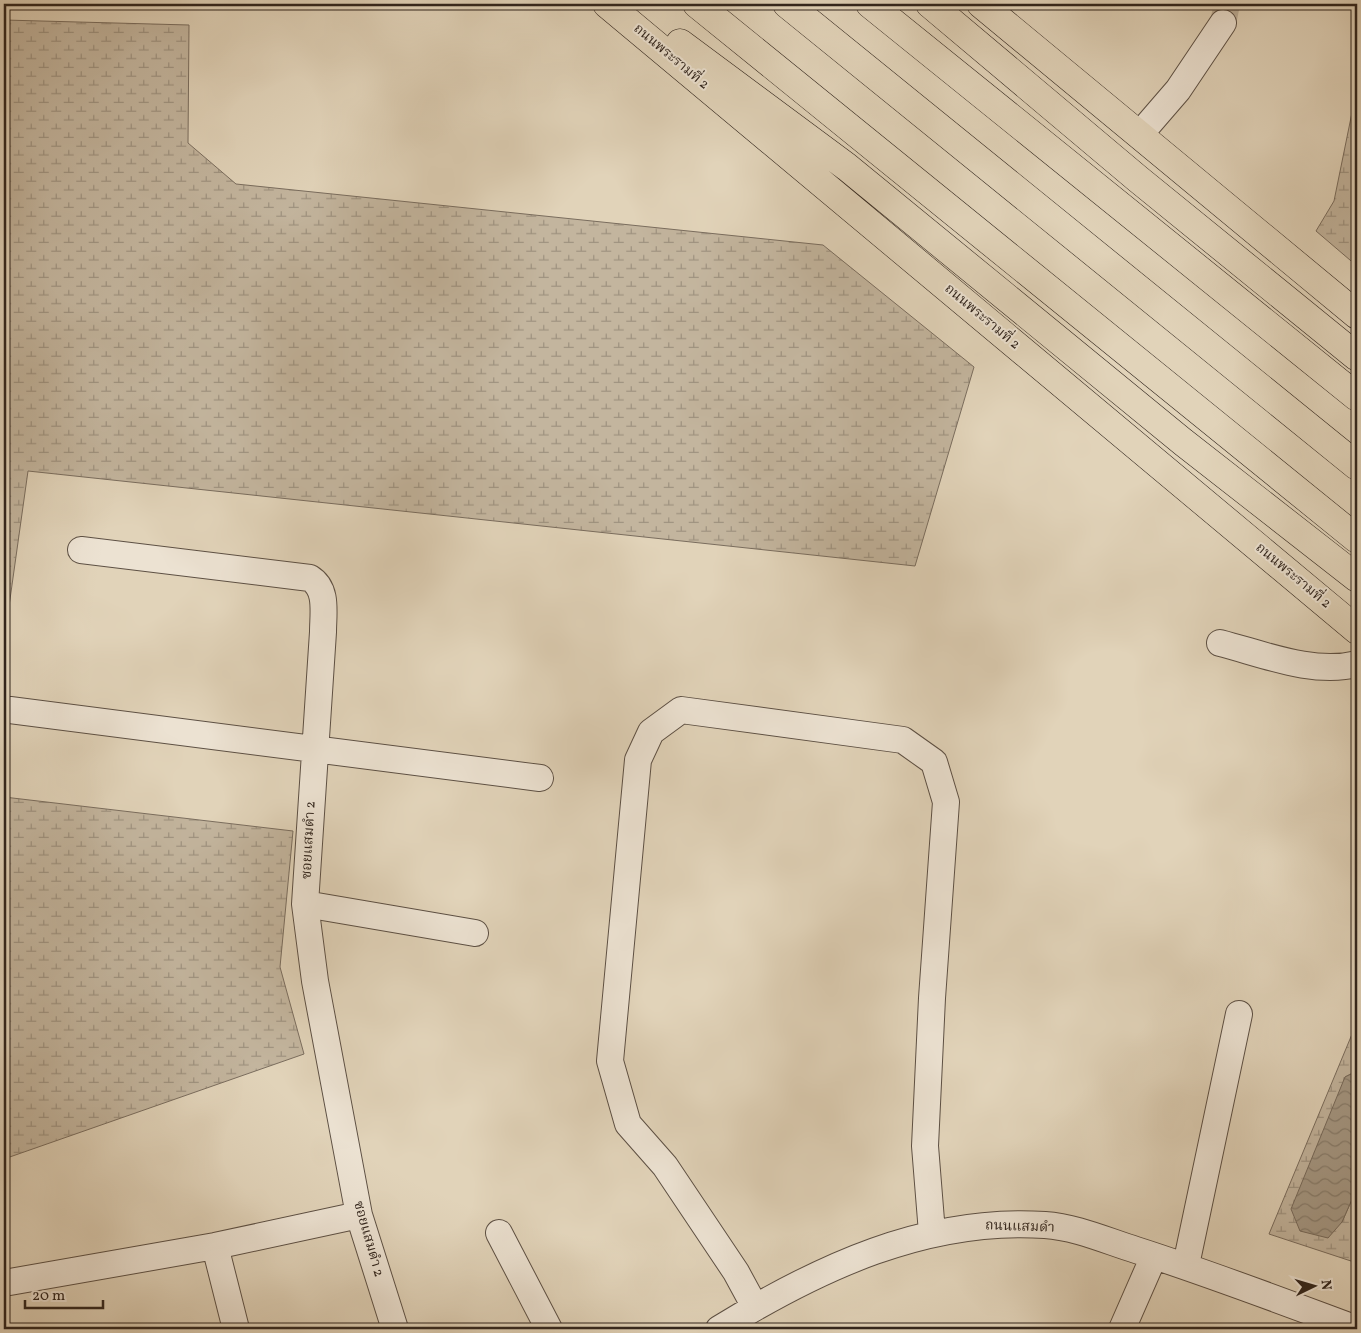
<svg xmlns="http://www.w3.org/2000/svg" width="1361" height="1333" font-family="Vollkorn,'Noto Serif Thai',serif">
<style>
.wetland{fill:url(#wetland-marsh);stroke:#7a6d5e}
.water{fill:url(#water-waves);stroke:#776a5b}
.lines{fill:none;stroke-linecap:round;stroke-linejoin:round}
.minor-tunnel{stroke:#beb09a;stroke-width:26;stroke-dasharray:26 13;stroke-linecap:butt}
.minor-casing{stroke:#5d5044;stroke-width:28}
.major-casing{stroke:#31251d;stroke-width:29}
.highway-casing{stroke:#31251d;stroke-width:29}
.minor{stroke:#ece2d2;stroke-width:26}
.major{stroke:#e1d3b9;stroke-width:28}
.highway{stroke:#e1d3b9;stroke-width:28}
.labels{text-anchor:middle;dominant-baseline:central;stroke-width:4;stroke-linejoin:round;paint-order:stroke}
.street-label{font-size:14px;fill:#31251d;stroke:#ece2d2}
</style>
<defs>
<pattern id="wetland-marsh" width="20" height="14" patternUnits="userSpaceOnUse" patternTransform="scale(1.25)"><rect width="20" height="14" fill="#c3b59e"/><path d="M1 5h8M5 5V1M11 12h8M15 12V8" fill="none" stroke="#9f9380"/></pattern>
<pattern id="water-waves" width="16" height="10" patternUnits="userSpaceOnUse" patternTransform="scale(1.25)"><rect width="16" height="10" fill="#a59884"/><path d="M0 5q4-4 8 0t8 0" fill="none" stroke="#877c6b"/></pattern>
</defs>
<rect width="100%" height="100%" fill="#e1d3b9"/>
<filter id="stains"><feTurbulence type="fractalNoise" baseFrequency=".004" numOctaves="4"/><feColorMatrix values="0 0 0 0 .2 0 0 0 0 .09 0 0 0 0 .02 0 0 0 .5 -.17"/></filter>
<radialGradient id="worn" r=".72"><stop offset=".6" stop-color="#630" stop-opacity="0"/><stop offset="1" stop-color="#630" stop-opacity=".3"/></radialGradient>
<path class="wetland" d="M4,20L189,25L188,143L236,184L823,245L974,367L915,566L28,471L4,642Z
M1357,88V266L1316,231L1334,201Z
M4,797L293,831L280,967L304,1054L4,1159Z
M1355,1027H1357V1071L1345,1077L1342,1222L1357,1188V1263L1269,1234Z"/>
<path class="water" d="M1357,1071V1188L1342,1222L1328,1238L1300,1231L1291,1209L1345,1077Z"/>
<g class="lines">
<path class="minor-tunnel" d="M1223,23L1227,4"/>
<defs>
<path id="minor" d="M1140,134L1178,90L1223,23
M81,550L310,578C328,589 323,613 323,632L305,904L315,981L359,1215L395,1329
M1220,643C1263,654 1313,675 1357,664
M10,710L540,778
M305,904L475,933
M499,1233L549,1329
M215,1246L236,1329
M1186,1265L1239,1014
M4,1283L215,1246L359,1215
M755,1307L736,1272L665,1166L628,1124L610,1061L638,760L651,732L681,710L903,740L934,762L946,802L932,998L925,1146L932,1233
M719,1329C818,1268 926,1217 1045,1225C1076,1227 1107,1241 1136,1250C1211,1274 1284,1302 1357,1329
M1122,1329L1154,1256"/>
<path id="major" d="M607,4L1357,630
M930,4L1138,179L1357,357
M981,4L1357,315
M680,43L847,167L1183,442L1357,578"/>
<path id="highway" d="M697,4L1357,539
M787,4L1357,466
M870,4L1357,397"/>
</defs>
<use href="#minor" class="minor-casing"/>
<use href="#major" class="major-casing"/>
<use href="#highway" class="highway-casing"/>
<use href="#minor" class="minor"/>
<use href="#major" class="major"/>
<use href="#highway" class="highway"/>
</g>
<g class="labels">
<g class="street-label">
<text transform="translate(671 57) rotate(40)">ถนนพระรามที่ 2</text>
<text transform="translate(982 317) rotate(40)">ถนนพระรามที่ 2</text>
<text transform="translate(1293 576) rotate(40)">ถนนพระรามที่ 2</text>
<text transform="translate(309 840) rotate(-87)">ซอยแสมดำ 2</text>
<text transform="translate(1020 1227) rotate(2)">ถนนแสมดำ</text>
<text transform="translate(368 1239) rotate(74)">ซอยแสมดำ 2</text>
</g>
</g>
<rect width="1361" height="1333" fill="none" stroke="#e1d3b9" stroke-width="20"/>
<rect x="5" y="5" width="1351" height="1323" fill="none" stroke="#31251d" stroke-width="2.5"/>
<rect x="10" y="10" width="1341" height="1313" fill="none" stroke="#31251d"/>
<g transform="translate(1314 1286) rotate(85)" stroke="#ece2d2" stroke-width="4" paint-order="stroke">
<path d="M0-4L9 19L0 12L-9 19Z" fill="#31251d"/>
<text y="-8" font-size="14" font-weight="bold" text-anchor="middle" fill="#31251d">N</text>
</g>
<path d="M25 1300v8h78v-8" fill="none" stroke="#31251d" stroke-width="2.5"/>
<text x="32" y="1300" font-size="15" fill="#31251d" stroke="#ece2d2" stroke-width="4" paint-order="stroke">20 m</text>
<rect width="100%" height="100%" filter="url(#stains)"/>
<rect width="100%" height="100%" fill="url(#worn)"/>
</svg>
